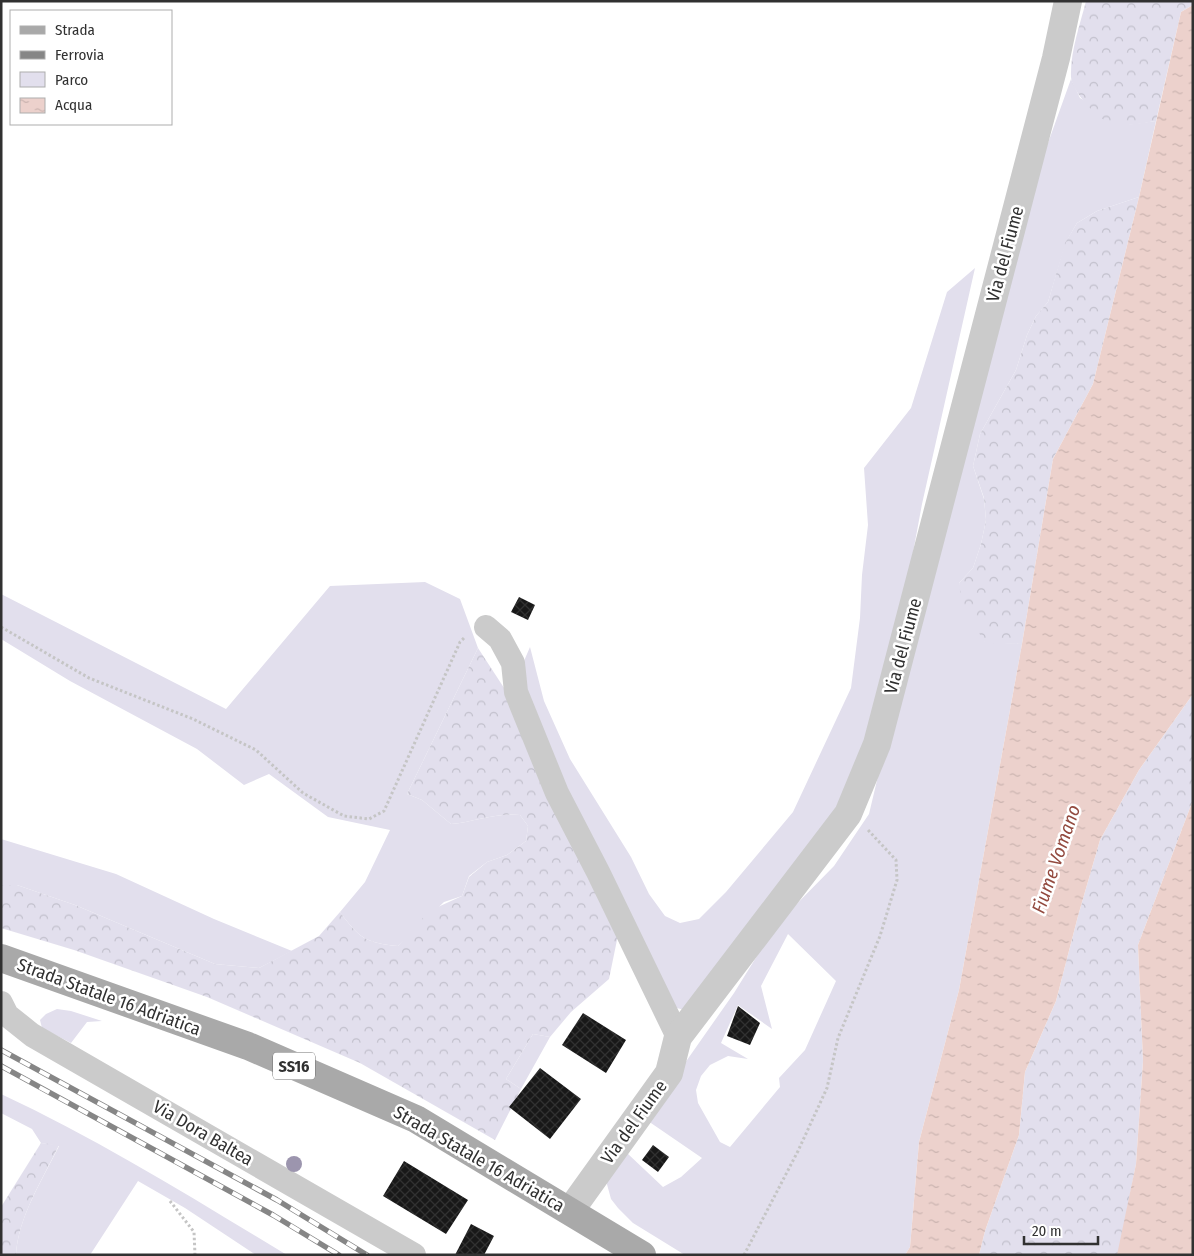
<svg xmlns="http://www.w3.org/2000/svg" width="1194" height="1256" font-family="'Fira Sans Condensed',sans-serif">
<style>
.green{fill:#e2dfed;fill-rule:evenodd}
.forest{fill:url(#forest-crowns)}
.water{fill:url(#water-ripples)}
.building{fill:url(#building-cross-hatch)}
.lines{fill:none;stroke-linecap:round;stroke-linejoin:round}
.path{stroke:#c5c5c5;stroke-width:3;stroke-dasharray:2.5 2.5;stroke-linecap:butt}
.minor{stroke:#cbcbcb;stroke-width:24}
.tertiary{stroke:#cbcbcb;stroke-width:28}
.primary{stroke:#a9a9a9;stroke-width:28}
.rail-casing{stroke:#868686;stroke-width:5.5}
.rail{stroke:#fff;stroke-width:4;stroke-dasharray:11;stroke-linecap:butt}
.tree{fill:#9c95ae}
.labels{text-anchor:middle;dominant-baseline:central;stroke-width:5;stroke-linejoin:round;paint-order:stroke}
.shield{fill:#fff;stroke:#6f6f6f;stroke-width:1}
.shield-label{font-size:16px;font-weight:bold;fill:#313131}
.street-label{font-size:18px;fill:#313131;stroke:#fff}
.water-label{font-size:19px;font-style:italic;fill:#934a3f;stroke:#fff}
</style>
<defs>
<pattern id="forest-crowns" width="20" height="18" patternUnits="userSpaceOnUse" patternTransform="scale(1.25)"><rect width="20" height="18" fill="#e2dfed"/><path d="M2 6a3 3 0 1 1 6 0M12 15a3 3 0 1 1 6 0" fill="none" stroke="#c2c0cc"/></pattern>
<pattern id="water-ripples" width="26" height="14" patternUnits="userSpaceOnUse" patternTransform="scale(1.25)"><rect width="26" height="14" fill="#ecd1cc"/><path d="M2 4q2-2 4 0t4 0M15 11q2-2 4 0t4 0" fill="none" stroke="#cbb4b0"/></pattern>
<pattern id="building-cross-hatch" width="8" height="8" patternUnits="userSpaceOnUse" patternTransform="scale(1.25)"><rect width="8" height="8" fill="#181818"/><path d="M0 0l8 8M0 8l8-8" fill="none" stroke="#313131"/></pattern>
</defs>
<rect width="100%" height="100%" fill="#fff"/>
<path class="green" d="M1071,79L1080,98L1126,125L1156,121L1139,197L1097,211L1077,223L1066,242L1048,302L1036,316L1027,335L1016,370L980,434L973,466L984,499L986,520L981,544L973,568L959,583L985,642L1022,644L959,990L919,1142L910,1247L905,1255H685L633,1223L618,1208L611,1199L605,1177L734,993L777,924L834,866L869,814L895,705L1030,193ZM788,934L836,981L805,1050L779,1078L780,1087L730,1147L720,1142L698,1103L696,1090L701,1076L710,1065L728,1056L748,1059L721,1043L738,1005L772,1029L761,986ZM648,1121L702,1158L681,1177L663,1187L627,1153Z
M975,268L922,504L896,644L856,786L692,1012L673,1007L546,755L521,668L530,647L544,701L570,759L631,857L649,894L665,916L680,923L699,919L726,892L793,812L851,688L860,618L862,575L868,525L864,468L911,408L947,292Z
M425,582L460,599L478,648L407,794L422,800L451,824C474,822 498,812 520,815L528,826L526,841L507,855L487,862L469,876L462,896L444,902L398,946C366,943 359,938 340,912L365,882L390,830L328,817L269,774L244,785L197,749L70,681L1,639V594L226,709L330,586Z
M1,839L116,874L214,919L292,951L259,968L215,964L75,905L17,885H1Z
M57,1009L71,1011L102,1021L87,1022L71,1043L42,1028L40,1020L46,1014Z
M533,1034L550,1037L521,1089L506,1079Z
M1,1094C100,1140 194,1199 287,1255H256L185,1208L138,1181L90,1255H16C18,1217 43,1179 59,1146L41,1143L32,1129L1,1113Z"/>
<path class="forest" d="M1086,1H1193V5L1181,12L1156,121C1142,123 1124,128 1110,123C1097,118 1072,92 1071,77C1070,52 1080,25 1086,1Z
M1139,197L1093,384L1053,459L1022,644L985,643L962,604L959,583L973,568L981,544L986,520L984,498L973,466L980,434L1016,370L1027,335L1036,316L1048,302L1065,243L1077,223L1097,211Z
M478,648L508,694L618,935L609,979L571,1012L550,1037L533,1034L506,1079L521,1089L495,1140L360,1063L207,997L74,950L1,928V885H17L75,905L215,964L259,968L319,936L340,912C359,938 366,943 398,946L429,911L462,896L469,877L487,862L507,855L526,841L528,826L520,815C498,812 474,822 451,824L422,800L407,794Z
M1193,694V800L1138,945L1143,1061L1136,1164L1119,1251L1117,1255H979L985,1231L1019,1135L1025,1072L1056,1001L1078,916L1100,840L1139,770Z
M41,1143L59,1145C43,1179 18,1217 16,1255H1V1207Z"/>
<path class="water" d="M1193,5V694L1139,770L1100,840L1078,916L1056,1001L1025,1072L1019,1135L985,1231L979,1255H905L910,1247L919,1142L959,990L1022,644L1053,459L1093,384L1139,197L1181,12Z
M1193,800V1255H1117L1136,1164L1143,1061L1138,945Z"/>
<path class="building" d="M519,597L535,605L528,620L511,612Z
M738,1006L760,1023L750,1045L727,1036Z
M583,1013L626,1040L606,1073L562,1045Z
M540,1068L581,1099L550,1139L509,1107Z
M653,1145L669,1157L658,1172L642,1160Z
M404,1161L468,1200L446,1234L383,1196Z
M471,1224L494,1236L484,1255H455Z"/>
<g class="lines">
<path class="path" d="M1,627L89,678L193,719L256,750L303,793L344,816L369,819L384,811L460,642L465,637
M170,1201L194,1232L195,1255
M744,1255L798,1151L827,1088L838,1038L880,936L897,880L896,860L868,830"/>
<path class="minor" d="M486,627L500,639L513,663L516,692L557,793L598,872L678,1037
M1,1003L7,1015L32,1035L414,1255"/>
<path class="tertiary" d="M570,1211L669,1073L678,1037L848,814L877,744L1056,58L1068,1"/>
<path class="primary" d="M1,958L248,1046L416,1119L642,1255"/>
<defs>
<path id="rail" d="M1,1050L277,1200L367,1255
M1,1066L273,1215L339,1255"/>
</defs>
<use href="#rail" class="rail-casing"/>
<use href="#rail" class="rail"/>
</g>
<circle class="tree" cx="294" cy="1164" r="8"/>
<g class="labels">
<rect class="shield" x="273" y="1052.5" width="42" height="27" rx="4"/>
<g class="shield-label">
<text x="294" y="1066">SS16</text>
</g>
<g class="street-label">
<text transform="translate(1005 254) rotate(-75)">Via del Fiume</text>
<text transform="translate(903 646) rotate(-75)">Via del Fiume</text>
<text transform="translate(109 997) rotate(20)">Strada Statale 16 Adriatica</text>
<text transform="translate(634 1122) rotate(-54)">Via del Fiume</text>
<text transform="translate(203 1133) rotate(30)">Via Dora Baltea</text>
<text transform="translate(479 1159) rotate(30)">Strada Statale 16 Adriatica</text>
</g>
<g class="water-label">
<text transform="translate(1056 859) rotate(-71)">Fiume Vomano</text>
</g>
</g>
<rect width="1194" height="1256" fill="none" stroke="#313131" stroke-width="5"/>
<rect x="10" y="10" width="162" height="115" fill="#ffffff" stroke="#adadad"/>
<rect x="20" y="26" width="25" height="8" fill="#a9a9a9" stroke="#adadad"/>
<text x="55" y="35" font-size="15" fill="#313131">Strada</text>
<rect x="20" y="51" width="25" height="8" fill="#868686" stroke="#adadad"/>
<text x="55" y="60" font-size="15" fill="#313131">Ferrovia</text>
<rect x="20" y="72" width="25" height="15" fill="#e2dfed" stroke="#adadad"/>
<text x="55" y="85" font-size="15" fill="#313131">Parco</text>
<rect x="20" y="98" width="25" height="15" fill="url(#water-ripples)" stroke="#adadad"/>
<text x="55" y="110" font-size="15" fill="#313131">Acqua</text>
<path d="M1024 1236v8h74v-8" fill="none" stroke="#313131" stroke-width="2.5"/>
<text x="1032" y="1236" font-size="15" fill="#313131" stroke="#ffffff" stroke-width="4" paint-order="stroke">20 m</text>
</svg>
